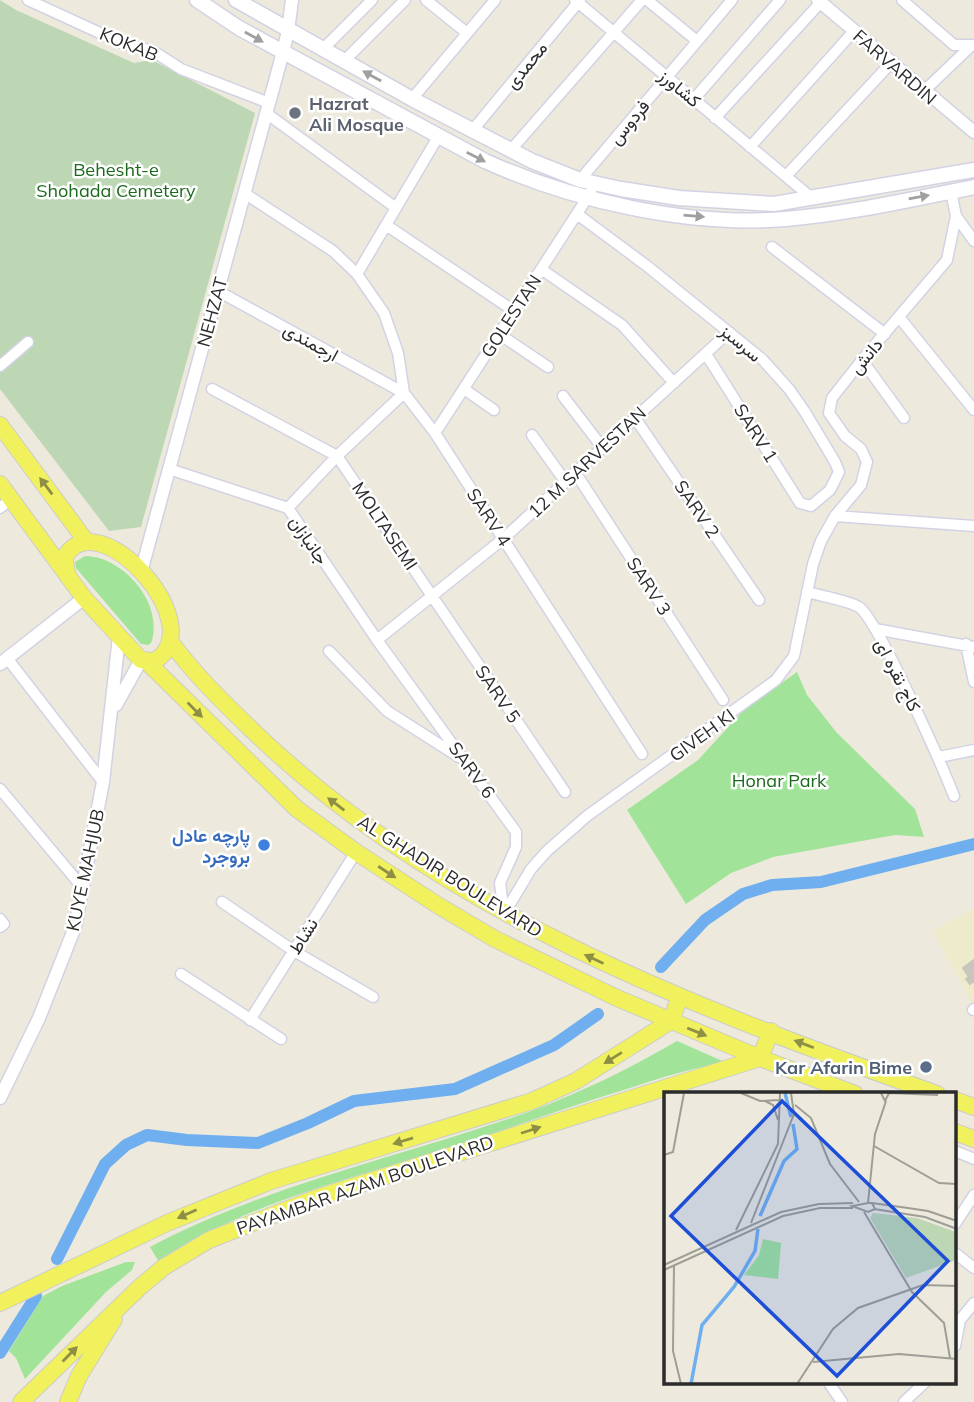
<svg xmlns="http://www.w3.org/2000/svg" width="974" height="1402" font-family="Mulish,Vazirmatn,sans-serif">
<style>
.education{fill:#eeebcc}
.green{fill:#a1e499}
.cemetery{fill:#bdd7b4}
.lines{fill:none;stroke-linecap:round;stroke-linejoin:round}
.canal{stroke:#70afef;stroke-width:12}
.building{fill:#c8c6bd;stroke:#c8c6b7;stroke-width:2}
.minor-casing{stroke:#d3d2e4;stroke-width:13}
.tertiary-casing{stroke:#d3d2e4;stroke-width:15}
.secondary-casing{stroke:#d3d2e4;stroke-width:17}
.primary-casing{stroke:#ccc;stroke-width:18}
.minor{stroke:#fff;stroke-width:10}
.tertiary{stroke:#fff;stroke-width:12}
.secondary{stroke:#fff;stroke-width:14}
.primary{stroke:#f1f15e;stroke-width:16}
.oneway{fill:#a0a0a0}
.oneway2{fill:#8e8e44}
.worship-dot{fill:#6b7280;stroke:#fff;stroke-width:2.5}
.shop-dot{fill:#3f7fe0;stroke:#fff;stroke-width:2.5}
.service-dot{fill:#5c6f8a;stroke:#fff;stroke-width:2.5}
.labels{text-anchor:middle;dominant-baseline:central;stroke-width:5;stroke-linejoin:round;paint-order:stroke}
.street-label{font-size:18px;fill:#2b2b2b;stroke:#fff}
.worship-label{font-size:18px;font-weight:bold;fill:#5b616d;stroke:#fff;text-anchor:start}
.park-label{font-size:18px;fill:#1a691c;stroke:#fff}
.shop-label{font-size:18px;font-weight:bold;fill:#366cbe;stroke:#fff;text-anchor:end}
.service-label{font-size:18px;font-weight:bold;fill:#4e5e75;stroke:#fff;text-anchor:end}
.inset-river{fill:none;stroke:#70afef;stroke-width:3.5}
.inset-road{fill:none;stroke:#9f9e96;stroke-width:2}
.view{fill:#1d4ed8;fill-opacity:0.15;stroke:#1d4ed8;stroke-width:3.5}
.inset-edge{fill:none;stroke:#2b2b2b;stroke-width:3.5}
</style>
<rect width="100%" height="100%" fill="#edeadd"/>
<path class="education" d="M974,908V1005L973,1006L933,931Z"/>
<path class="green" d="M85,556C123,556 165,604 151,643L148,645L141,644L76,568L75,562Z
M797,672L807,695L837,733L915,809L924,837L895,835L773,857L731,873L686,904L627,810L698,760L743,711Z
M677,1041L727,1063C694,1067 663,1077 630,1088C578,1104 526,1122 474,1140C367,1176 253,1197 159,1262L150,1247C268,1184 402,1157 528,1112C580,1093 629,1069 677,1041Z
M126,1262H135L132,1270L106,1292L25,1379L16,1358L9,1351L43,1296L62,1286Z"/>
<path class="cemetery" d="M0,0L16,10L134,63L152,60L255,113L141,527L109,531L0,389Z"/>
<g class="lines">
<path class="canal" d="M661,967L705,920L743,894L772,885L821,882L974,844
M57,1259L105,1164L126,1145L147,1135L187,1140L258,1143L308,1123L354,1101L455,1089L554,1045L598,1014
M0,1353L36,1296"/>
</g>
<path class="building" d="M974,960V983L973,981L970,984L966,979L969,977L963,968Z"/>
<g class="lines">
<defs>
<path id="minor" d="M28,0L124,44L153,51L181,69L269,103
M426,0L467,33
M575,0L813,199
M647,0L697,41
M902,0L954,45H970
M323,49L372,0
M344,61L405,0
M924,91L972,45
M412,99L495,0
M694,99L780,0
M266,113L396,208
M715,118L821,2
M472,131L580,0
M750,147L854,31
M510,151L642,0
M786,176L891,63
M580,180L732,0
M244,193L333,251L357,274L384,313L398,353L404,393L435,433L642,754
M577,214L647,266L762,359L789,389L805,412L835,462L839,472L830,490L811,506L800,503L706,354
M956,216L974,241
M386,225L514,311
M772,247L885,334
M541,269L622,325L674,383
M357,274L438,137
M218,291L404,393L337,456L288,508
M899,317L974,410
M499,334L548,367
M862,360L904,418
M0,366L28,342
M212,389L337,456L565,792
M464,389L494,410
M563,396L602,447
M635,418L759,600
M435,433L591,192
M532,435L565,481
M169,469L288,508L377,640L516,832V847L500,883L504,914
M575,472L723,700
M0,508L11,499
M835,516L974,526
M807,592C821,596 847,600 859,607C878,620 943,768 954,796
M875,629L974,647
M377,640L503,539L729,332
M966,644L974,682
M329,651L387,711L459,757
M7,658L103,782
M939,757L974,750
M0,789L83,888
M222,902L294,951L373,997
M504,914L531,869L547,851L587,816L776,680L794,656L813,564L821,541L835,516L861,485L867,462L861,449L845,436L829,413L832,398L862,360L947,260L956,216L951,191
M0,919L4,924L0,927
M181,974L281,1039
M973,1010L974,1009
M250,1020L356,852
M955,1151L974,1159
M955,1224L974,1195
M955,1253L974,1268
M955,1346L960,1320L974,1303
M829,1383L842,1402
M904,1402L924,1383"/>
<path id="tertiary" d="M818,0L974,132
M141,572L283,52L288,31L292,0
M0,664L84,598
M116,705L141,660
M0,1098L39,1018L75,927L103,782L119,637"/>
<path id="secondary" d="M197,0L239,28L485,161C573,201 689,227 785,219C848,214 912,199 974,187
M236,0L412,99L532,161L580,180L621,189L679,198L774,204L974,170"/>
<path id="primary" d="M0,425L86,541
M0,484L84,598L141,660L155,661C212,626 100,502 66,555L65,562L68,577
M170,641C194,674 223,702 252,730C442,914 693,1007 937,1094
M147,662L297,809L356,852L439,906L495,939L617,998L760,1058L855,1094
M955,1100L974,1107
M955,1132L974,1139
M0,1303L167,1223L271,1181L532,1101L576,1081L671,1021L680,996
M21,1402L140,1287L164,1267L209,1240L316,1198L760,1058L771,1031
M68,1402L79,1376L114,1319"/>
</defs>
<use href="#minor" class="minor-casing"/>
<use href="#tertiary" class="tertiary-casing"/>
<use href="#secondary" class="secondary-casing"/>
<use href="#primary" class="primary-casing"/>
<use href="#minor" class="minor"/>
<use href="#tertiary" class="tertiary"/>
<use href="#secondary" class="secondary"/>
<use href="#primary" class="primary"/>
</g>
<defs><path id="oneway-solid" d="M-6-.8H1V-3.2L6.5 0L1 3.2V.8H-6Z" transform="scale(1.75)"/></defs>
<g class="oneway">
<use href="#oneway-solid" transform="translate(254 37) rotate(29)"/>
<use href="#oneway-solid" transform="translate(372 76) rotate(-151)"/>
<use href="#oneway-solid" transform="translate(476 157) rotate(27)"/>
<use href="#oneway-solid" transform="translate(919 197) rotate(-10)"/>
<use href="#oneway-solid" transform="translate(694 216) rotate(5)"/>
</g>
<g class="oneway2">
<use href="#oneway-solid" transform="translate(46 486) rotate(-127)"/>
<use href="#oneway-solid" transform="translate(195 710) rotate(45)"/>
<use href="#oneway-solid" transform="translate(336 804) rotate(-143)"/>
<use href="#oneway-solid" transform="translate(387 872) rotate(33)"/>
<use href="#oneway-solid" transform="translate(594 959) rotate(-155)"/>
<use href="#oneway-solid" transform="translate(697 1032) rotate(22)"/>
<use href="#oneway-solid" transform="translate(804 1044) rotate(-159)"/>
<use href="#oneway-solid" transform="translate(613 1058) rotate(148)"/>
<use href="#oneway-solid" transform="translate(531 1130) rotate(-18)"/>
<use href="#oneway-solid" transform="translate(403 1141) rotate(163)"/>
<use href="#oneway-solid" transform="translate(187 1214) rotate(156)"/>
<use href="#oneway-solid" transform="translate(70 1354) rotate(-45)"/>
</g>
<circle class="worship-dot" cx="295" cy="113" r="7"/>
<circle class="shop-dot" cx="264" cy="845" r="7"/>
<circle class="service-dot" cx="926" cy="1067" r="7"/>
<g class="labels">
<g class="street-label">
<text transform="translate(129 44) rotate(22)">KOKAB</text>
<text transform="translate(526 65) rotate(-51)">محمدی</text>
<text transform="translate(895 67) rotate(41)">FARVARDIN</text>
<text transform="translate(680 88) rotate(40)">کشاورز</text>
<text transform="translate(629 122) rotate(-50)">فردوس</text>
<text transform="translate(212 312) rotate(-75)">NEHZAT</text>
<text transform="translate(511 316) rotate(-57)">GOLESTAN</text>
<text transform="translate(311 342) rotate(29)">ارجمندی</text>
<text transform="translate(741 343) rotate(40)">سرسبز</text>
<text transform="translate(866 356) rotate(-50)">دانش</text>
<text transform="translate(756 433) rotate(58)">SARV 1</text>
<text transform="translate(587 462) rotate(-43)">12 M SARVESTAN</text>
<text transform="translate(697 509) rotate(56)">SARV 2</text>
<text transform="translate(489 517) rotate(57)">SARV 4</text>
<text transform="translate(385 526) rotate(56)">MOLTASEMI</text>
<text transform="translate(309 540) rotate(56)">جانبازان</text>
<text transform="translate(649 586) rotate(57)">SARV 3</text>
<text transform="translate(898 675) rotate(63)">کاج نقره ای</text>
<text transform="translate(498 694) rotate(56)">SARV 5</text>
<text transform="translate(702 735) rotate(-36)">GIVEH KI</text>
<text transform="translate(472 770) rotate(54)">SARV 6</text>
<text transform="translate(85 870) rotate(-78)">KUYE MAHJUB</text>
<text transform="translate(450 876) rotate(32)">AL GHADIR BOULEVARD</text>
<text transform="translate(303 936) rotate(-58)">نشاط</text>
<text transform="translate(365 1185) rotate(-19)">PAYAMBAR AZAM BOULEVARD</text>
</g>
<g class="worship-label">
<text x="309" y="103">Hazrat<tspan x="309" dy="21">Ali Mosque</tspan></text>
</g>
<g class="park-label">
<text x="116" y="169">Behesht-e<tspan x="116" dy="21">Shohada Cemetery</tspan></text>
<text x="779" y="780">Honar Park</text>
</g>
<g class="shop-label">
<text x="250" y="835">پارچه عادل<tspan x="250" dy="21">بروجرد</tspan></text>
</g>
<g class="service-label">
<text x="912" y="1067">Kar Afarin Bime</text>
</g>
</g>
<g transform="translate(664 1092)">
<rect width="292" height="292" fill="#edeadd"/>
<path d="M99,147L117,151L114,187L80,183L95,163Z" fill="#a1e499"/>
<path d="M209,121L253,126L292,140V168L242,186L206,126Z" fill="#bdd7b4"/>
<path class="inset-river" d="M121,1L127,25M96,124L120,69L133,57L129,32M27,292L38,233L70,195L91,159L94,137"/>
<path class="inset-road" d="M77,1L96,9L115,8M217,1L221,9L225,1L274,3M101,9L109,13L114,28M131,13L147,26L166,72L195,110M210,54L275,91L293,92M0,63L9,60L20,1M204,111L211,42L222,9M208,111L211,117L204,120L188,114L204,111H208L244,116L264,119L293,129M210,117L261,125L293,137M200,120L248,200L280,231L286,266M87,131L130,22L127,1M72,138L114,52L116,1M0,173L117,120L155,112L189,111M10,173L9,259L17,292M0,178L119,124L156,116H189M149,270L235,262L293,267M133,292L169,237L194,216L259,193L293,194"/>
<path class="view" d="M118,9L284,169L173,284L7,124Z"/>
<rect width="292" height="292" class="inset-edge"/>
</g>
</svg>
